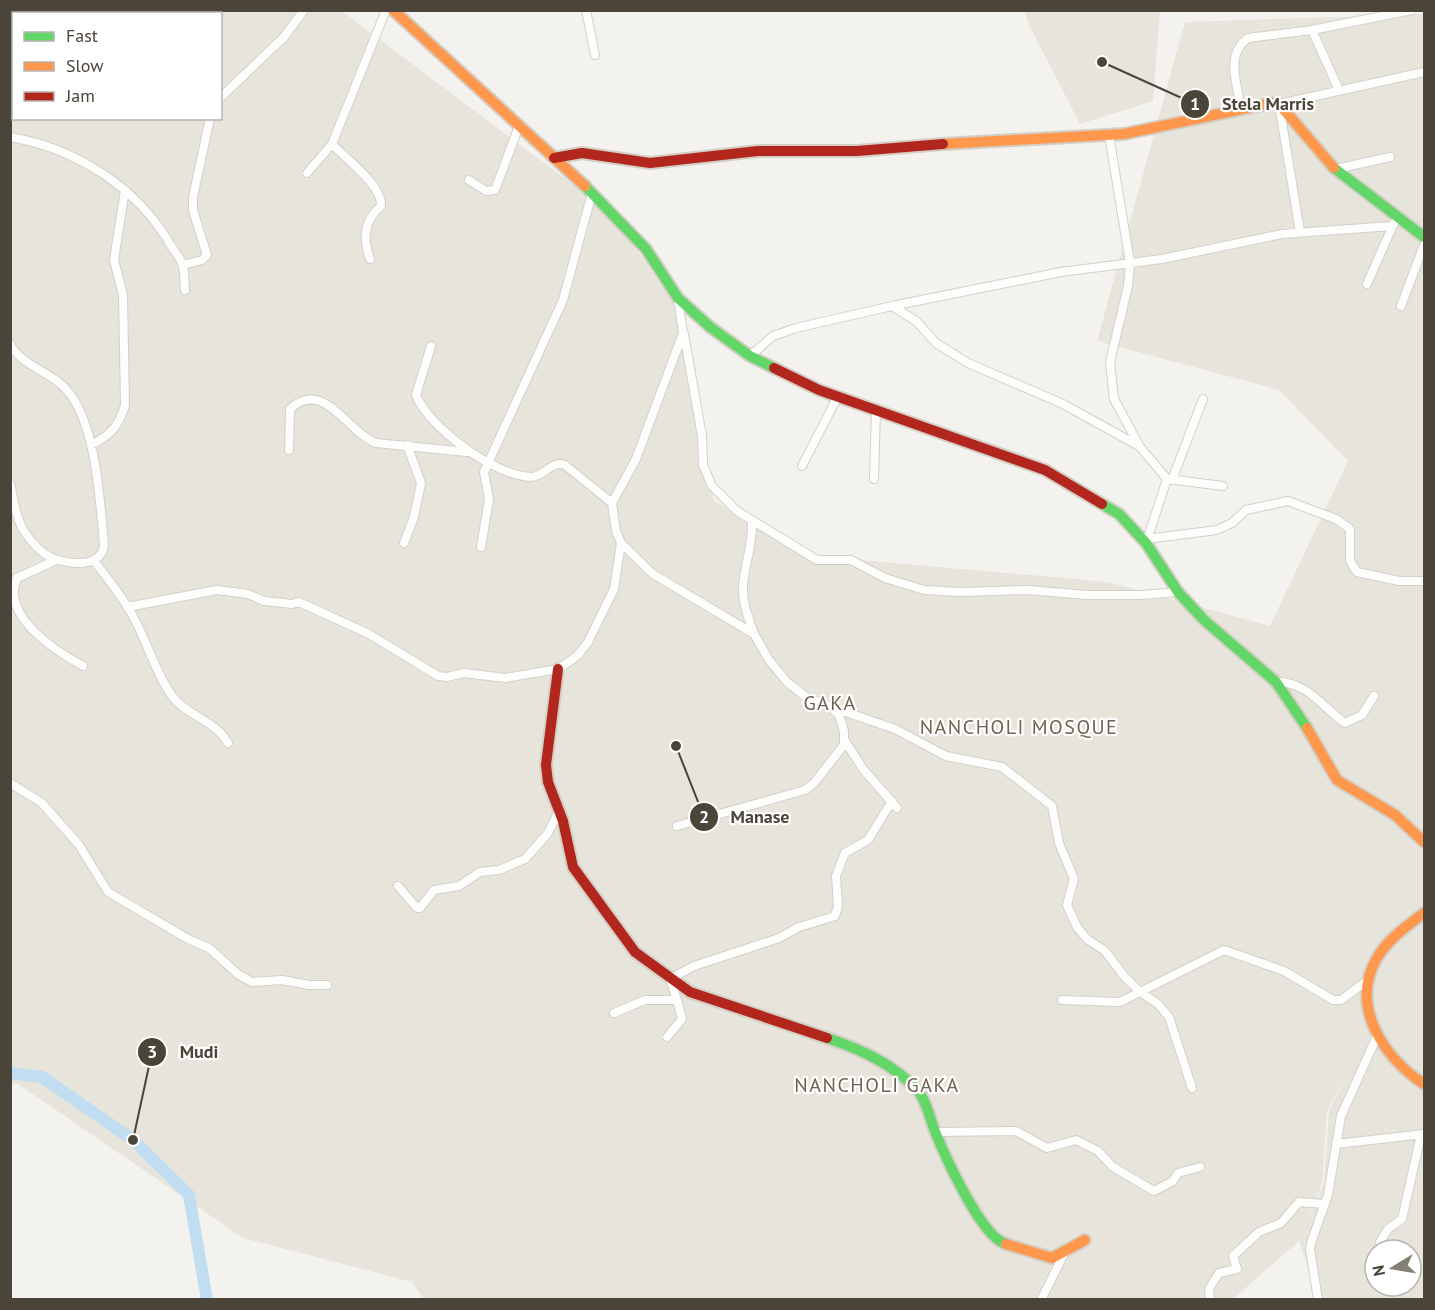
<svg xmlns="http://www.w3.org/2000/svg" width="1435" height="1310" font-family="'PT Sans',sans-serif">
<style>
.residential{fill:#e7e4dc;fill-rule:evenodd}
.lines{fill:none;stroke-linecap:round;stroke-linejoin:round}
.river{stroke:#c0ddf1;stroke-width:12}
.street-casing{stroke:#d2d0cb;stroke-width:10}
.fast-casing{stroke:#d3cfc5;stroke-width:14}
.slow-casing{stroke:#d3cfc5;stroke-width:14}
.jam-casing{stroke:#d3cfc5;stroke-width:14}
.street{stroke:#fdfdfc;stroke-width:8}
.fast{stroke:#63d668;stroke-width:10}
.slow{stroke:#ff974d;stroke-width:10}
.jam{stroke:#b3261e;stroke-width:10}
.labels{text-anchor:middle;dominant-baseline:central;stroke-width:4.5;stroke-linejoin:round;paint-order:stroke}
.quarter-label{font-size:20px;letter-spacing:1.5px;fill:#6e6250;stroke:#fff}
.leader{fill:none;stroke:#4b4439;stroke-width:2}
.callout-dot{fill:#4b4439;stroke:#fff;stroke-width:2}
.mark-label{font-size:18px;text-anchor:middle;font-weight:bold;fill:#fff}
.callout-label{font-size:18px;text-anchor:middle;font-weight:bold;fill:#4b4439;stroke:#fff;stroke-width:4.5;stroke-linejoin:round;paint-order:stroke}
</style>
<rect width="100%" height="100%" fill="#f4f2ee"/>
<path class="residential" d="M11,11H342L587,195L634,246L679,311L698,388L713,500L814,556L1108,582L1270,626L1348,461L1279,390L1097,341L1185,22L1424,14V1299H1319L1299,1241L1233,1299H424L412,1282L243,1238L18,1084L11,1083ZM14,14H220V118H14ZM1347,1073L1329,1111L1324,1183L1302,1233L1322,1184L1327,1111ZM1375,1250H1411V1286H1375Z
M1025,11H1160L1153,101L1080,124L1028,23Z"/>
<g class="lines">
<path class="river" d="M10,1073L42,1077L133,1140L189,1195L207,1300"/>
<defs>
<path id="street" d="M586,10L595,55
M67,14L68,10
M166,14L167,10
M1312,30L1339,90
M220,98L284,37L304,10
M1241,108C1237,84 1225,54 1248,38L1312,30L1412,10
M1109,135L1130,263L1128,286L1110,362L1114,399L1140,447L1167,479L1146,543
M10,137C75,148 137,187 170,244C174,251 182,259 183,267C185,275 184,283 185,290
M332,144C345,158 383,186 381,206C363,221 363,239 370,259
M1336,169L1390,157
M307,173L332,144L386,10
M469,180L486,191L495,190L519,126
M1300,232L1279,104L1424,72
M183,265L202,260L207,255L193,210V197L210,118
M1367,284L1394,223
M892,306L916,321L936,343L968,363L1063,404L1139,446
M1401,306L1424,245
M684,334L702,436L703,465L712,486L737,511L817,560H851L885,578L924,590L960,592L1028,590L1087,595H1141L1178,592
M10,344C21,365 48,371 64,387C96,418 100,501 104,545C102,570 61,565 45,554C38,549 31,541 26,534C16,520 14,501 10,484
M431,346L416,395C429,428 495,476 531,477C544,477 551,460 565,465L612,503
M750,356L773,336L796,328L892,306L1061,272L1162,259L1282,234L1392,226
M91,445C111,435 119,426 125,405L123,295L114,260L125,190
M289,450L290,409C324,378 347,432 376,443L467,452
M802,466L838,396
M874,479L876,410
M1168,479L1223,486
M1172,480L1203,399
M752,521C753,548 744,564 743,587C742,603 749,619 754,634
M1147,539L1217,530L1232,523L1246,510L1288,501L1336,519L1350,529V561L1357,572L1399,581H1424
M404,543L414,517L421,483L407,445
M481,547L489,499L484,472L563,300L592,193
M56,560L17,578C0,616 57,652 83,666
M94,561C108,579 123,597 134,618C148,644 155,672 172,696C187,716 215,720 228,743
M127,607L217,590L248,594L264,601L292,604L299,602L369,634L438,676L447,677L464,673L505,678L558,669L566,664L578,655L588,642L614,589L621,543
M1276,682C1307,681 1322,707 1345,723L1362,715L1374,696
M831,707L895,729L946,756L1002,767L1052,806L1059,843L1074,879L1067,905L1077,927L1087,939L1105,951L1124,976L1139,991L1158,1004L1169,1017L1192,1088
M845,741L863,769L897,808
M10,783L42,803L79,845L108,892L188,939L209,948L239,975L252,982L282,980L309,985H327
M677,826L805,790L814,783L844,745V731L839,715L829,706L806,697L787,682L769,660L754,634L653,574L621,543L616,531L612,503L636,459L683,333L678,298
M398,886L417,908H420L434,890L459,886L480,872L499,870L525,859L548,833L558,813
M1062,1000L1120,1002L1224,950L1284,971L1333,1000H1341L1368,980
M614,1013L645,1000H677L670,979L694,966L779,938L799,927L835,916L838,906L836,876L845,853L868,840L892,801
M667,1037L682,1019L677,1000
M937,1132L1016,1131L1047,1148L1076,1140L1098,1151L1113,1167L1154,1191L1173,1181L1178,1173L1200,1167
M1336,1144L1424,1134
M1380,1242L1388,1229L1402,1219L1421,1135
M1041,1300L1065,1252
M1210,1300L1209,1289L1219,1273L1237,1269L1233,1256L1259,1232L1281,1223L1299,1202L1324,1204
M1318,1300L1310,1249L1312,1240L1328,1195L1341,1116L1378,1034"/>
<path id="fast" d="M1334,168L1424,237
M585,186L646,249L678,298L710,327L750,356L774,368
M1102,504L1119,514L1146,543L1178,592L1204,620L1276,682L1307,728
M827,1038C860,1049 894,1064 918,1091C926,1100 930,1118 934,1129C944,1154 981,1237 1006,1244"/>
<path id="slow" d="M393,10L585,186
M943,144L1124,134L1272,103L1279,104L1334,168
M1307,728L1337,780L1395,815L1424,842
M1424,913C1407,926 1388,939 1377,958C1349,1006 1384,1058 1424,1084
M1006,1244L1052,1258L1085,1240"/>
<path id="jam" d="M554,158L582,153L650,163L758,151H857L943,144
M774,368L819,390L1045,470L1102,504
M558,669L546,765L548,782L563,821L573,867L635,952L690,992L827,1038"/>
</defs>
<use href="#street" class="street-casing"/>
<use href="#fast" class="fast-casing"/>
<use href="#slow" class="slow-casing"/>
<use href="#jam" class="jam-casing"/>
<use href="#street" class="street"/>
<use href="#fast" class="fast"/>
<use href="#slow" class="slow"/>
<use href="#jam" class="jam"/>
</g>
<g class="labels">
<g class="quarter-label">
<text x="830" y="703">GAKA</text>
<text x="1019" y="727">NANCHOLI MOSQUE</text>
<text x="877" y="1085">NANCHOLI GAKA</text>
</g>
</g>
<path class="leader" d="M1102 62L1195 104M676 746L704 817M133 1140L152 1052"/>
<g class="callout-dot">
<circle cx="1102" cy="62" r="6"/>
<circle cx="676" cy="746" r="6"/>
<circle cx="133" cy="1140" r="6"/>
<circle cx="1195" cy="104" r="15"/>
<circle cx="704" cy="817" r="15"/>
<circle cx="152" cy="1052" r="15"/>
</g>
<g class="mark-label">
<text x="1195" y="110">1</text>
<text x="704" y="823">2</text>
<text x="152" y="1058">3</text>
</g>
<g class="callout-label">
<text x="1268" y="110">Stela Marris</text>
<text x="760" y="823">Manase</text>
<text x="199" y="1058">Mudi</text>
</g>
<rect width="1435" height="1310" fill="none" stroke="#4b4439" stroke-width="24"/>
<rect x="12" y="12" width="210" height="108" fill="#ffffff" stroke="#b7b4b0" stroke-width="1.5"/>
<rect x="24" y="32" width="30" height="9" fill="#63d668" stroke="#b7b4b0" stroke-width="1.5"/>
<text x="66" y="42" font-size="18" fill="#4b4439">Fast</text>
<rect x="24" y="62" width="30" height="9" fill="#ff974d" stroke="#b7b4b0" stroke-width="1.5"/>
<text x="66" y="72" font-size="18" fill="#4b4439">Slow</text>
<rect x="24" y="92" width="30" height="9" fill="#b3261e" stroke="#b7b4b0" stroke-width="1.5"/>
<text x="66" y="102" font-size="18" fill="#4b4439">Jam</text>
<g transform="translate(1393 1268) rotate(259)"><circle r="28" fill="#ffffff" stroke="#b7b4b0" stroke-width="1.5"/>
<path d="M0-4.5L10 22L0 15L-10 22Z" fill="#868178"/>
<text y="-9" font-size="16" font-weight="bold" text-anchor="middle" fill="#4b4439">N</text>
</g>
</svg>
